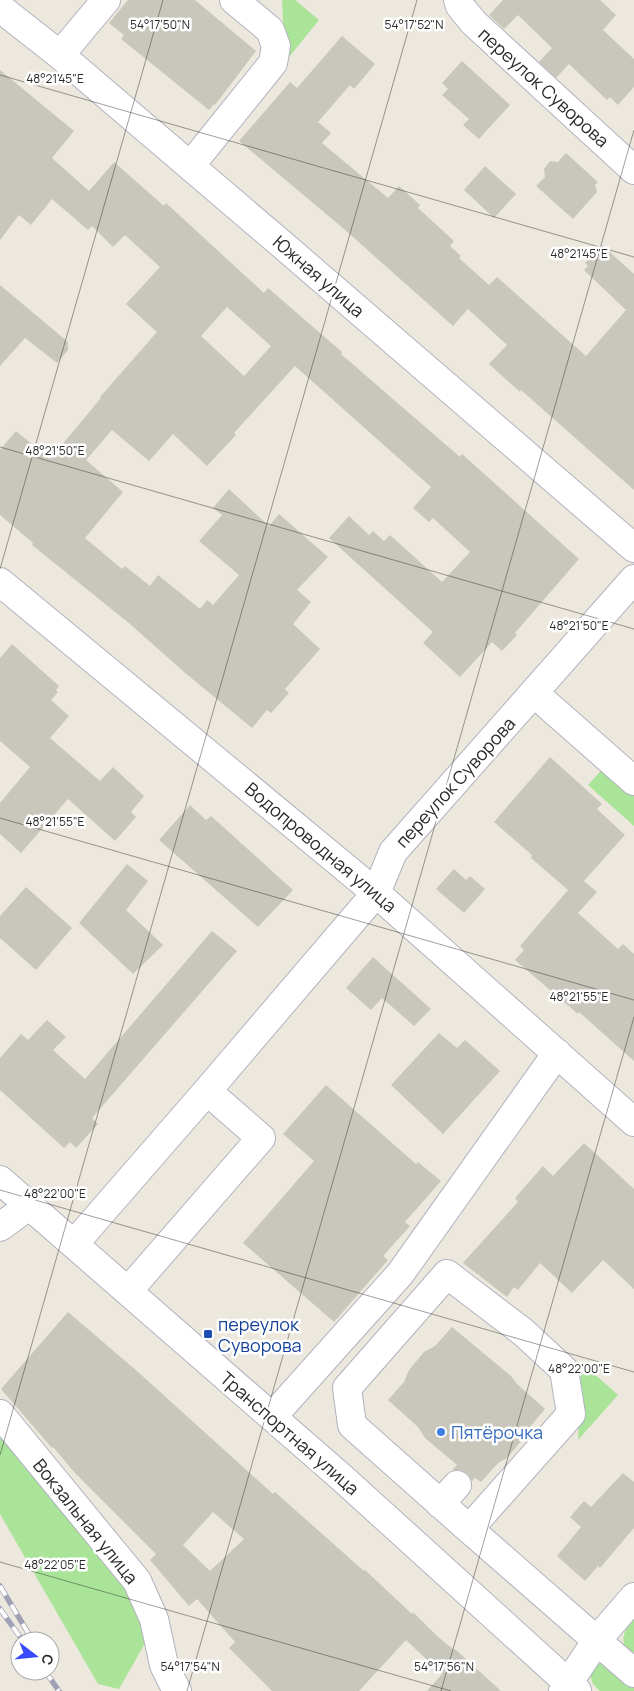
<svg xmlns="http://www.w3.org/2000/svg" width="634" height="1691" font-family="Manrope,sans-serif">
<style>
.green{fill:#aae499}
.building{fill:#c9c6bc;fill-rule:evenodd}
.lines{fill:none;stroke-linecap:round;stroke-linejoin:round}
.minor-casing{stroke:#b1b2bf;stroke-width:30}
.minor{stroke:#fff;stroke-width:28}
.rail-casing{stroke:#a0a0b6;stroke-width:5.5}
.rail{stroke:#fff;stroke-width:4;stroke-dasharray:11;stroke-linecap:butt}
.ticks{fill:none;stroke:#2b2b2b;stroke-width:1;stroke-opacity:0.45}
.transit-dot{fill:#1a4fb4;stroke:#fff;stroke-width:2}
.shop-dot{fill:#3f7fe0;stroke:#fff;stroke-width:2}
.labels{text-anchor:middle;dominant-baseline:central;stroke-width:5;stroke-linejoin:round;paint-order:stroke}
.street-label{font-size:18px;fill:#2b2b2b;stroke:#fff}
.transit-label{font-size:18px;fill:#164399;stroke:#fff;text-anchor:start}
.shop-label{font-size:18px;fill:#366cbe;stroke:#fff;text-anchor:start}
.ticks-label{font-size:12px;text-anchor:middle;fill:#2b2b2b;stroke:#fff;stroke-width:5;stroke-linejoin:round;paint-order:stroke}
</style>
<rect width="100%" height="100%" fill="#ede8dd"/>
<path class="green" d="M282,0H295L319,20L285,62Z
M606,765L634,791V826L588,785Z
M581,1362L618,1395L578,1440Z
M0,1423L131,1584L148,1638L119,1689L98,1684L0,1514Z
M634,1618V1652L629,1657C620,1640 622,1633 634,1618Z
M600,1664L609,1666L634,1688V1691H600L593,1684L590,1675L596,1665Z"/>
<path class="building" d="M128,0H195L256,51L215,105L214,104L209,110L121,39L124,35L109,23Z
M503,0H600L616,15L603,30L634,59V87L618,105L610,97L607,100L569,64L556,78L539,62L552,48L518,15L504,29L489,15Z
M342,36L375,64L354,89L350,85L318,122L331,133L322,143L388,198L399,186L420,205L418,208L454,241L450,246L461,256L459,258L489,285L497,277L586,356L626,310L584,270L588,266L585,263L602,245L634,274V490L521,390L520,392L489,364L507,345L468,309L453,326L344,229L239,141L290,82L297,88Z
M462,61L510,105L479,139L463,125L469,119L442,95L448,89L442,83Z
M0,70L74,131L52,158L89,191L114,162L164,206L166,203L264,293L268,288L342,352L341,354L401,406L460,457L462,454L579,559L515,633L517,635L502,651L492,642L460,677L423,643L433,632L329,538L349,516L369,535L373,531L384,541L390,535L442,582L470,552L433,518L429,522L413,508L431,487L295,366L234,433L236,435L207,466L173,434L149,461L112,430L86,460L123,492L85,538L122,569L125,566L150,586L158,575L200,609L207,600L213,605L239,575L199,541L222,515L213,508L229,489L269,526L279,514L328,557L297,590L311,602L293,624L320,649L285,689L289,693L271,713L267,710L252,728L184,672L130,624L32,545L33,543L0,515V450L16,431L50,459L101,398L100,397L157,332L126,304L160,267L125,235L113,247L92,226L88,230L52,199L31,225L19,215L0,240ZM227,307L271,346L244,376L201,336Z
M566,153L598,182L595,185L597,192L573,219L536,186L545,177L544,169L550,161L558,162Z
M485,166L516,194L494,218L464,190Z
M0,285L68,342V350L57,363L25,338L0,366Z
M12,644L59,686L56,690L58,692L51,700L69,716L50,738L100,781L113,767L144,796L131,812L136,817L115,841L68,799L21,853L0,834V803L30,767L0,741V658Z
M550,757L602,804L597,809L625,835L584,881L597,892L578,913L618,949L623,944L634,954V1061L579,1012L578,1014L515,960L524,950L520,946L568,890L531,858L532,855L494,822Z
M190,805L206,820L211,816L293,890L258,927L159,840Z
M127,864L148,881L126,910L163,945L133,974L79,923Z
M454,869L466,880L470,876L485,889L464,913L436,889Z
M26,887L72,928L36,970L0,938V916Z
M212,931L237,951L92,1118L98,1124L76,1148L70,1142L64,1148L0,1090V1058L21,1034L28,1040L47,1020L66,1037L53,1050L85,1079Z
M373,957L431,1009L414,1026L382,998L371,1010L346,988Z
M439,1033L457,1048L465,1040L500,1071L443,1134L391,1085Z
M326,1085L416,1164L418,1162L441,1181L405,1222L410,1226L383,1256L388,1260L334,1322L243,1243L314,1161L283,1134Z
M584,1143L634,1189V1289L603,1260L572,1293L540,1263L518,1290L514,1287L507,1297L463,1263L518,1202L515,1198L543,1166L553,1176Z
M68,1312L137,1371L273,1494L275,1492L364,1571L365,1570L412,1614L413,1612L437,1636L454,1650L455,1649L501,1691H427L442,1674L406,1640L359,1691H272L229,1648L235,1642L197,1599L189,1606L150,1560L156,1554L75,1473L53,1447L52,1448L1,1389ZM213,1512L244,1539L210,1571L183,1545Z
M452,1327L511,1376L517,1384L545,1409L529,1428L523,1439L507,1458L498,1463L481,1482L475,1478L472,1481L468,1474L461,1470H452L457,1465L425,1438L418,1427L388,1400L404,1382L409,1370L424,1352L435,1346Z
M623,1473L634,1482V1528L600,1568L598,1566L585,1581L557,1556L581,1527L570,1517L584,1501L591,1507Z"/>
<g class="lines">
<defs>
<path id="minor" d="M458,0L460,6L474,23L634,170
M0,8L60,55L292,253L634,548
M60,55L106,0
M190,166L273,63L276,46L270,30L234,0
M0,582L376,893L634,1122
M534,693L634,781
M0,1180L341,1477L577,1691
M0,1227L30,1205
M74,1244L207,1091L376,893L393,852L634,579
M447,1274L523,1332L564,1370L571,1414L469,1529L352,1425L347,1388Z
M128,1291L261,1138L207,1091
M0,1414L137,1581L154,1619L164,1665L177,1691
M272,1417L400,1274L557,1053
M440,1504L457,1485
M469,1529L634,1673
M563,1691L597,1640L634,1597"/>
</defs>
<use href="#minor" class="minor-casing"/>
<use href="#minor" class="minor"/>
<defs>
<path id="rail" d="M0,1586L33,1641
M0,1609L23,1641
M45,1671L59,1691"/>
</defs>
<use href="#rail" class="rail-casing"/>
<use href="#rail" class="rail"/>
</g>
<path class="ticks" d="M0,75L634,257M0,447L634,629M0,569L163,0M0,818L634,1000M0,1190L634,1372M0,1455L417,0M0,1562L451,1691M187,1691L634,130M441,1691L634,1017"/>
<rect class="transit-dot" x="203" y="1329" width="10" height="10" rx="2.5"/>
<circle class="shop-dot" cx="441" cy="1432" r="5"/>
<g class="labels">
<g class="street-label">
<text transform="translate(544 87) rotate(42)">переулок Суворова</text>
<text transform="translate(319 276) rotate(41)">Южная улица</text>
<text transform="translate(455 782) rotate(-48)">переулок Суворова</text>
<text transform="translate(321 847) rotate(40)">Водопроводная улица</text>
<text transform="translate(290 1433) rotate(41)">Транспортная улица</text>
<text transform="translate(86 1521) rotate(51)">Вокзальная улица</text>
</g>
<g class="transit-label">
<text x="218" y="1324">переулок<tspan x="218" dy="21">Суворова</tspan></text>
</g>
<g class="shop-label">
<text x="451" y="1432">Пятёрочка</text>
</g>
</g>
<g class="ticks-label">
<text x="160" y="29">54°17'50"N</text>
<text x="414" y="29">54°17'52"N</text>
<text x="55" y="83">48°21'45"E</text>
<text x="579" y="258">48°21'45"E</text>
<text x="55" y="455">48°21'50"E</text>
<text x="579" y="630">48°21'50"E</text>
<text x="55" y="826">48°21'55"E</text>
<text x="579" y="1001">48°21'55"E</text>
<text x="55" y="1198">48°22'00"E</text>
<text x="579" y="1373">48°22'00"E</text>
<text x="55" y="1569">48°22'05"E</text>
<text x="190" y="1671">54°17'54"N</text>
<text x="444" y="1671">54°17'56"N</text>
</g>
<g transform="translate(35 1656) rotate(106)"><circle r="24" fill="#ffffff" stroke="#aaaaaa"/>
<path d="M0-4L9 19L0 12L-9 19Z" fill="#3b49fc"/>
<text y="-8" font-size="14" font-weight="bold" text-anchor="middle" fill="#2b2b2b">С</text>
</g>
</svg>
